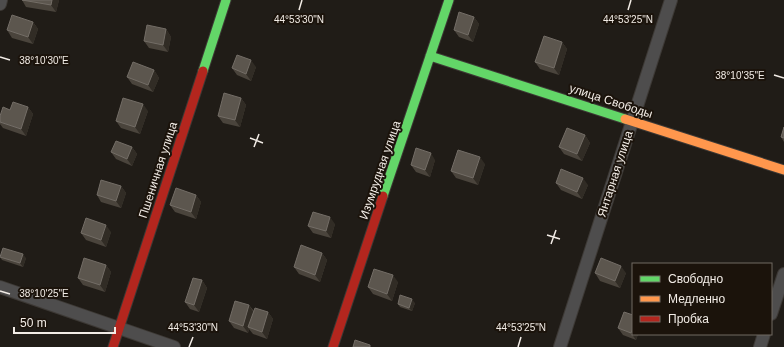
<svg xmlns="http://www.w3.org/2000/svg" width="784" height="347" font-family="Arial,sans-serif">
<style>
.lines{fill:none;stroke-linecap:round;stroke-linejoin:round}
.street-casing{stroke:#3d3935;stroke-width:14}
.fast-casing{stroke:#3d3935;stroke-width:11}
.slow-casing{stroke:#3d3935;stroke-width:11}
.jam-casing{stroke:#3d3935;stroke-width:11}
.street{stroke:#4e4d4d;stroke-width:12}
.fast{stroke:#63d668;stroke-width:9}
.slow{stroke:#ff974d;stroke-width:9}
.jam{stroke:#b3261e;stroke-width:9}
.wall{fill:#4a443c}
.shaded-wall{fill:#312c25}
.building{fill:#5c564e;stroke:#736d66}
.ticks{fill:none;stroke:#f2ece6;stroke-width:1.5}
.labels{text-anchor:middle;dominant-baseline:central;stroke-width:4;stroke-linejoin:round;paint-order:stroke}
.street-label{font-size:12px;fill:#f2ece6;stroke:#1b130b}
.ticks-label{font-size:10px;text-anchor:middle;fill:#f2ece6;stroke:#1b130b;stroke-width:4;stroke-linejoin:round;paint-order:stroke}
</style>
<rect width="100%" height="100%" fill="#201c17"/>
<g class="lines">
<defs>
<path id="street" d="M0,4L1,0
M0,287L174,347
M771,314L784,274
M560,347L671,0
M760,347L764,334"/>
<path id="fast" d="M430,56L625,119
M203,71L226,0
M383,196L449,0"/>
<path id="slow" d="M625,119L784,170"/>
<path id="jam" d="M113,347L203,71
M333,347L383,196"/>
</defs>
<use href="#street" class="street-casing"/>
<use href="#fast" class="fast-casing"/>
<use href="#slow" class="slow-casing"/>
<use href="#jam" class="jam-casing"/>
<use href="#street" class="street"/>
<use href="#fast" class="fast"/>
<use href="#slow" class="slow"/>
<use href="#jam" class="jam"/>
</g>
<path class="wall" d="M22,0H59L56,12L26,7Z
M474,17L479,24L473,42L459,37L454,30Z
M33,22L38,29L33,44L12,38L7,30Z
M166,29L171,37L168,52L149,48L144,41Z
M562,42L567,49L559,75L540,69L535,62Z
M256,67L251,81L237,75L232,68Z
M154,70L159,78L153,92L132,84L127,77Z
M241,98L246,105L240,127L223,123L218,116Z
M28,107L33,114L26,136L3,128L0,124V116L10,110Z
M148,111L140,134L121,128L116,121Z
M784,127V142L781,137Z
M585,135L590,143L582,161L564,154L559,147Z
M132,147L137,154L132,166L116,159L111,152Z
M435,160L430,177L416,172L411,165Z
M485,164L478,185L456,178L451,171Z
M556,183L588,185L582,199L561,190Z
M121,186L126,193L121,208L101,202L97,195Z
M196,195L201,202L196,219L175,212L170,205Z
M335,224L331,238L313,233L308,226Z
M111,232L106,247L86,240L81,233Z
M322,253L327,260L320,282L299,274L294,267Z
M0,257L26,258L23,267L2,260Z
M106,265L111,272L105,292L83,285L78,278Z
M595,273H626L620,288L600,281Z
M202,280L207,288L199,312L190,309L185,302Z
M398,282L392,301L373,294L368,287Z
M415,303L412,311L400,307L398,304Z
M249,305L254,311L268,312L273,319L267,339L253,334L249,329L248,333L234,328L229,321Z
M624,312L633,334H638L636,340L623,335L618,328Z"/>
<path class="shaded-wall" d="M52,0H59L56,12L51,5Z
M474,17L479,24L473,42L468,35Z
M33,22L38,29L33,44L28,37Z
M166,29L171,37L168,52L163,45Z
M562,42L567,49L559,75L554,68Z
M251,60L256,67L251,81L246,74Z
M154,70L159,78L153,92L148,85Z
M241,98L246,105L240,127L235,120Z
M143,104L148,111L140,134L135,127Z
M28,107L33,114L26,136L21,129Z
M585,135L590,143L582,161L577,154Z
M132,147L137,154L132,166L127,159Z
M431,153L435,160L430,177L425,170Z
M480,157L485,164L478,185L473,178Z
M583,178L588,185L582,199L577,192Z
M121,186L126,193L121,208L116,201Z
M196,195L201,202L196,219L191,212Z
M330,217L335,224L331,238L326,231Z
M106,225L111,232L106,247L101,240Z
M322,253L327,260L320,282L315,275Z
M23,254L26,258L23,267L20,263Z
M106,265L111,272L105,292L100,285Z
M621,266L626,273L620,288L615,281Z
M393,275L398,282L392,301L387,294Z
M202,280L207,288L199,312L194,305Z
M412,299L415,303L412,311L409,308Z
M249,305L254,313L248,327L249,329L248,333L243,326Z
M268,312L273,319L267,339L262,332Z
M633,328V334H638L636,340L631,333Z"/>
<path class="building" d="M22,0H52L51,5Z
M459,12L474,17L468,35L454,30Z
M12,15L33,22L28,37L7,30Z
M147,25L166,29L163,45L144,41Z
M544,36L562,42L554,68L535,62Z
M237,55L251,60L246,74L232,68Z
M133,62L154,70L148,85L127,77Z
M224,93L241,98L235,120L218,116Z
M123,98L143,104L135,127L116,121Z
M13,102L28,107L21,129L0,122V116L3,107L10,110Z
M784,127V138L781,137Z
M567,128L585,135L577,154L559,147Z
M116,141L132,147L127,159L111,152Z
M416,148L431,153L425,170L411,165Z
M458,150L480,157L473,178L451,171Z
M561,169L583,178L577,192L556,183Z
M101,180L121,186L116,201L97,195Z
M176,188L196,195L191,212L170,205Z
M313,212L330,217L326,231L308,226Z
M86,218L106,225L101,240L81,233Z
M301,245L322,253L315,275L294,267Z
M3,248L23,254L20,263L0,257Z
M84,258L106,265L100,285L78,278Z
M601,258L621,266L615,281L595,273Z
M374,269L393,275L387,294L368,287Z
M193,278L202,280L194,305L185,302Z
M400,295L412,299L409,308L398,304Z
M235,301L249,305L243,326L229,321Z
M255,308L268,312L262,332L248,327Z
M624,312L633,315V328L631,333L618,328Z
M355,340L370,345V347H353Z"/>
<path class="ticks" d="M299,10L302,0M628,10L631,0M0,57L10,60M774,75L784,78M250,138L263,143M254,147L259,134M547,235L560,239M551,244L556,230M0,291L10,294M189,347L193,337M518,347L521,337"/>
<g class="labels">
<g class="street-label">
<text transform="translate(611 101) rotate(18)">улица Свободы</text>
<text transform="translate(158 170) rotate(-72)">Пшеничная улица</text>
<text transform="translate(380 170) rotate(-71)">Изумрудная улица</text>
<text transform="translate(615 174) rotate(-72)">Янтарная улица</text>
</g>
</g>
<g class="ticks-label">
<text x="299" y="23">44°53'30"N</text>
<text x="628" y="23">44°53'25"N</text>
<text x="44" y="64">38°10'30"E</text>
<text x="740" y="79">38°10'35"E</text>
<text x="44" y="297">38°10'25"E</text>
<text x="193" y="331">44°53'30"N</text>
<text x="521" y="331">44°53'25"N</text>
</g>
<rect x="632" y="263" width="140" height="72" fill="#1b130b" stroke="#716a63"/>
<rect x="640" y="276" width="20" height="6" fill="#63d668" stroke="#716a63"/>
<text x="668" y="283" font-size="12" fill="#f2ece6">Свободно</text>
<rect x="640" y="296" width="20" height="6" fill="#ff974d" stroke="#716a63"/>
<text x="668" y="303" font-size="12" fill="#f2ece6">Медленно</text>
<rect x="640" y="316" width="20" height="6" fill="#b3261e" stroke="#716a63"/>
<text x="668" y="323" font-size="12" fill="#f2ece6">Пробка</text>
<path d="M14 327v6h101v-6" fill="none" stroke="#f2ece6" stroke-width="2"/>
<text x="20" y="327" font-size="12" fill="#f2ece6" stroke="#1b130b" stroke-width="3" paint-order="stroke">50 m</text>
</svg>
